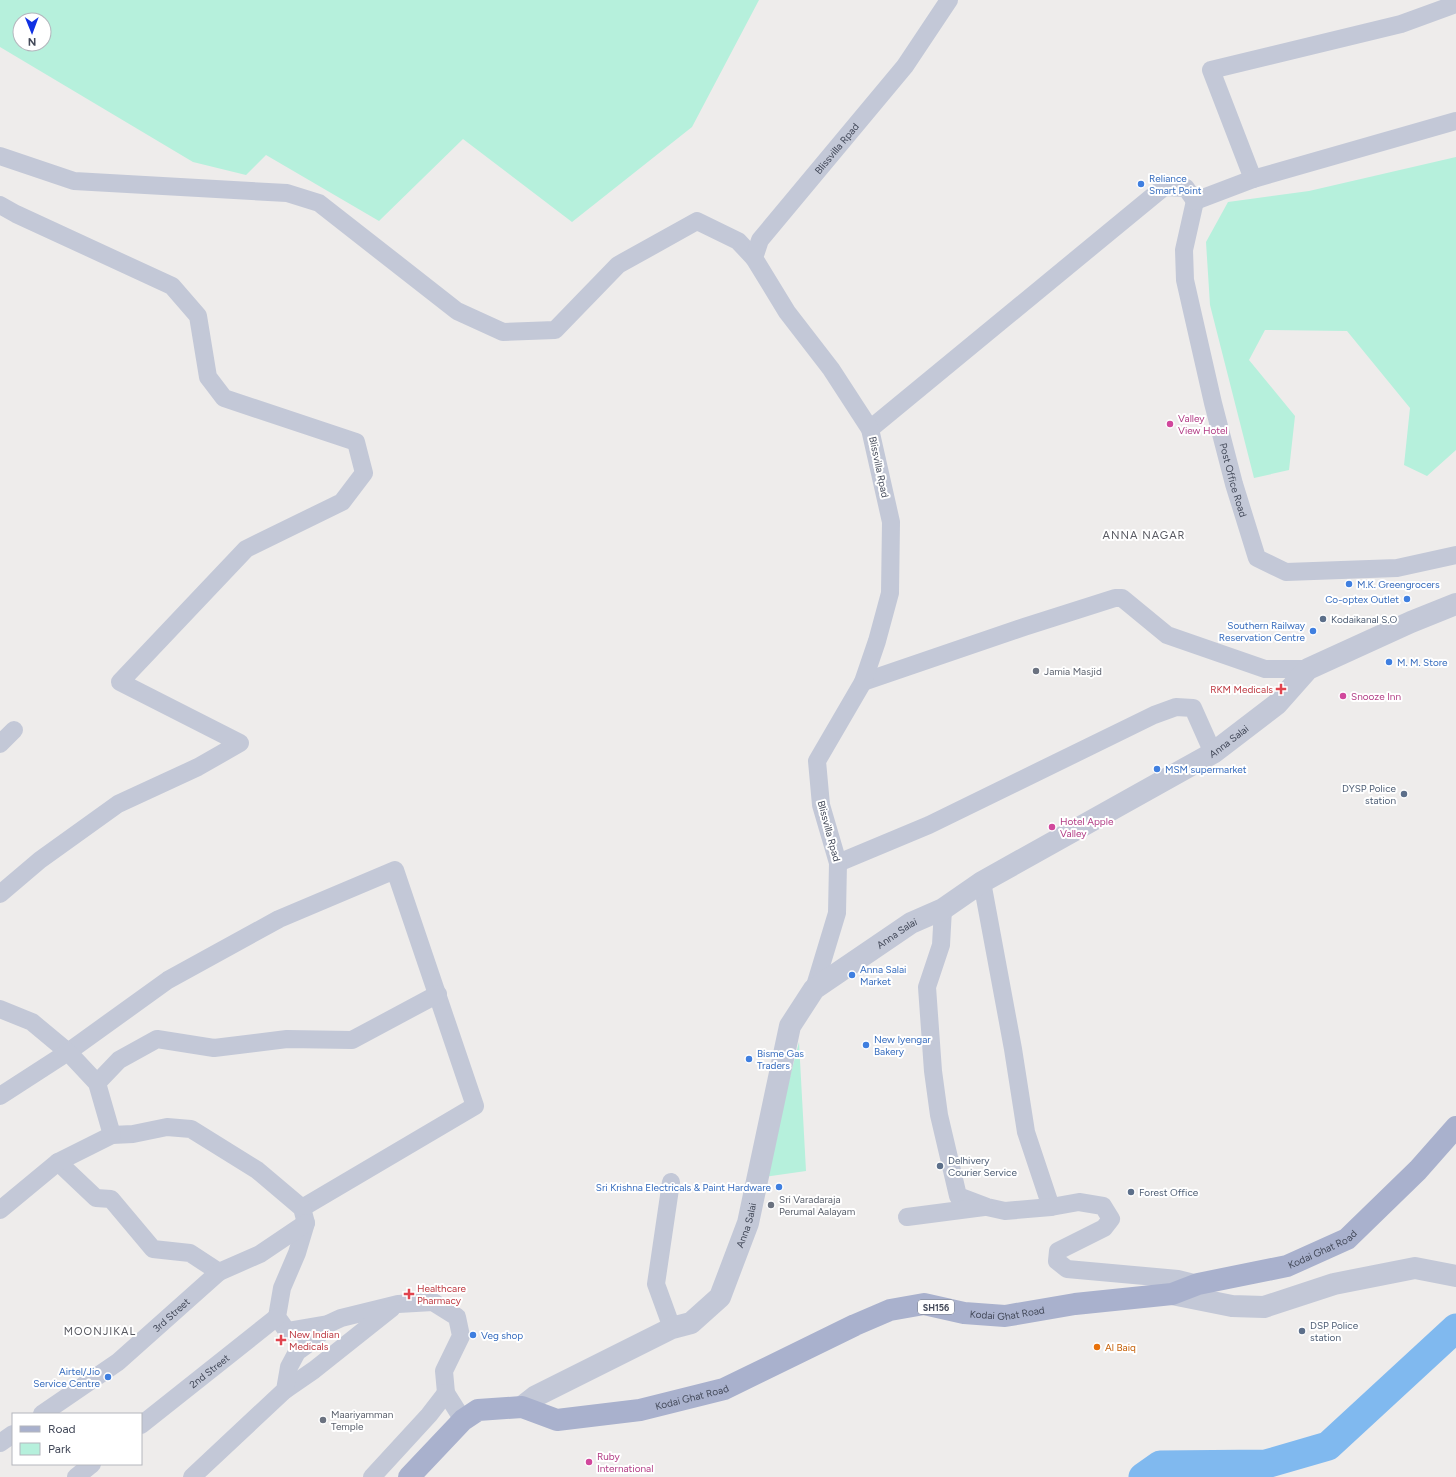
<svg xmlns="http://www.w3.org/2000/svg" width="1456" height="1477" font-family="Figtree,sans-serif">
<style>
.green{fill:#b6f0dc;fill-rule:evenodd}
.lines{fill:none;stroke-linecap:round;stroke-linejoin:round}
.river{stroke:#80b9ef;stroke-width:29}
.minor{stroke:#c3c8d7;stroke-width:18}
.tertiary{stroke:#c3c8d7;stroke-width:22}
.primary{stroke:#a9b1cd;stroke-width:22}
.shop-dot{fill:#3f7fe0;stroke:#fff;stroke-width:1.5}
.hotel-dot{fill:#d1479c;stroke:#fff;stroke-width:1.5}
.service-dot{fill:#5c6f8a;stroke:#fff;stroke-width:1.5}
.worship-dot{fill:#6b7280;stroke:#fff;stroke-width:1.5}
.health-dot{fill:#e0444e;stroke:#fff;stroke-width:1.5}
.food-dot{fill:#e8710a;stroke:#fff;stroke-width:1.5}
.labels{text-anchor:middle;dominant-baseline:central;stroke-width:4;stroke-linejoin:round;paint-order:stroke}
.shield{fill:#fff;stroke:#7b808b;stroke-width:1}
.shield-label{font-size:9px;font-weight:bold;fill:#434959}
.street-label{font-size:10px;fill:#434959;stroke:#fff}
.shop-label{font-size:10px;fill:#366cbe;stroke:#fff;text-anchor:start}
.hotel-label{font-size:10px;fill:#b23c85;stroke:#fff;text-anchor:start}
.service-label{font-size:10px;fill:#4e5e75;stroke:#fff;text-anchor:start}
.worship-label{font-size:10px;fill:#5b616d;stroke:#fff;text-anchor:start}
.health-label{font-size:10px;fill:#be3a42;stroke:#fff;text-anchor:start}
.food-label{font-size:10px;fill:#c56008;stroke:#fff;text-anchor:start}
.neighbourhood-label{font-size:11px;letter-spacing:1px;fill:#585961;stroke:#fff}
</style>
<rect width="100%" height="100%" fill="#eeeceb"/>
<path class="green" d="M0,0H759L692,127L572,222L463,139L379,221L266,155L246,175L193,162L0,47ZM20,20H44V44H20Z
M1456,157V450L1427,476L1404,465L1410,408L1347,331L1265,330L1249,360L1295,416L1289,470L1254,478L1210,305L1206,242L1228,202L1309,191Z
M799,1042L806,1171L764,1177Z"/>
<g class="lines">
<path class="river" d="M1143,1477L1160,1465L1266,1464L1328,1446L1456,1328"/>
<g class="minor">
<path d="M0,156L74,181L287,193L319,203L457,311L503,332L555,330L618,265L697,221L738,241L754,258"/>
<path d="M1253,179L1211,70L1401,24L1456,4"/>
<path id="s1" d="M1195,201L1184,250L1185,280L1213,403L1234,484L1257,558L1286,572L1397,568L1456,555"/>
<path d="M1195,201L1253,179L1456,121"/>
<path d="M0,205L16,214L172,286L198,316L208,377L224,398L356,442L364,473L342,502L246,549L120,682L240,743L198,767L118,804L40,860L0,894"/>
<path d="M870,429L1164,187L1186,188L1195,201"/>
<path d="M863,682L1024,627L1115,598H1122L1167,635L1265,669H1308"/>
<path d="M0,744L14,730"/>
<path d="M838,863L929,825L1154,715L1176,707L1193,708L1213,753"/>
<path d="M982,882L1013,1049L1026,1132L1051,1207"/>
<path d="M943,909L941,945L927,987L933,1071L939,1115L958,1196L987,1207L1005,1211L1051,1207L1079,1202L1103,1206L1111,1219L1104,1228L1058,1251L1057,1261L1067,1269L1178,1279L1198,1284"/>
<path id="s2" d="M814,989L837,913L838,863L821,805L817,761L863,682L877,641L890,593L891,522L870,429L831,369L787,312L754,258L760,240L905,66L949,0"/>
<path d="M0,1009L32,1022L68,1052L168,980L279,919L395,870L475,1106L302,1208"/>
<path d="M97,1083L119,1060L157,1039L214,1048L287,1039L352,1040L438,994"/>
<path d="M0,1096L68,1052L97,1083L112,1135L133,1134L167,1127L191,1129L257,1170L302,1208L306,1223L297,1253L282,1288L277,1317L287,1331L328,1324L341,1318L398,1304L433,1302L457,1317L461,1336L444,1371L446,1393L463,1420"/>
<path d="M58,1162L96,1198L111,1199L153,1249L190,1253L219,1272"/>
<path d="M671,1182L656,1284L672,1328"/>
<path d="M0,1210L58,1162L112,1135"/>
<path d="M907,1217L984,1207"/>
<path d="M285,1390L314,1370L392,1308"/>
<path id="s3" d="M42,1414L118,1362L219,1272L260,1254L306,1223"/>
<path id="s4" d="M141,1425L277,1317"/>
<path d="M0,1443L13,1434"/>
<path d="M76,1477L92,1464"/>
<path d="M192,1477L285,1390L289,1367L297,1352L315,1339L328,1324"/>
<path d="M372,1477L429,1415L446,1393"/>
</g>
<g class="tertiary">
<path d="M1172,1294L1232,1306L1264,1307L1334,1284L1415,1268L1456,1276"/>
<path id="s5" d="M522,1407L536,1396L672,1328L691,1323L720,1297L748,1223L790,1026L814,989L911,923L943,909L982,882L1213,753L1277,704L1308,669L1411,622L1456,604"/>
</g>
<path class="primary" id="s6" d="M409,1477L463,1420L478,1410L522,1407L557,1420L640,1410L724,1389L855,1325L890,1310L924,1304L964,1313L1005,1316L1075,1304L1172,1294L1198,1284L1287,1266L1347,1239L1418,1170L1456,1127"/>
</g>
<g class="shop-dot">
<circle cx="1141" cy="184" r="4"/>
<circle cx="1349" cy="584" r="4"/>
<circle cx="1407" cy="599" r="4"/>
<circle cx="1313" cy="631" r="4"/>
<circle cx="1389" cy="662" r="4"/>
<circle cx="1157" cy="769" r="4"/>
<circle cx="852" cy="975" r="4"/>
<circle cx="866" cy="1045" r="4"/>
<circle cx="749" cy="1059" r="4"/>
<circle cx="779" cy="1187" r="4"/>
<circle cx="473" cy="1335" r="4"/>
<circle cx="108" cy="1377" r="4"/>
</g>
<g class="hotel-dot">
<circle cx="1170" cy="424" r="4"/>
<circle cx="1343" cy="696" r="4"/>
<circle cx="1052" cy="827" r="4"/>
<circle cx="589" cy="1462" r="4"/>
</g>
<g class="service-dot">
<circle cx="1323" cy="619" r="4"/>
<circle cx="1404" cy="794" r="4"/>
<circle cx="940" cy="1166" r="4"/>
<circle cx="1131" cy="1192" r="4"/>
<circle cx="1302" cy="1331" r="4"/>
</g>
<g class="worship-dot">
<circle cx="1036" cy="671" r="4"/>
<circle cx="771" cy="1205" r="4"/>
<circle cx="323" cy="1420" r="4"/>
</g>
<g class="health-dot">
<path d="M1279 683h4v4h4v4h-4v4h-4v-4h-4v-4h4z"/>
<path d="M407 1288h4v4h4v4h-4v4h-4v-4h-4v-4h4z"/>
<path d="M279 1334h4v4h4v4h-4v4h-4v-4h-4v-4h4z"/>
</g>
<circle class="food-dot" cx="1097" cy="1347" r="4"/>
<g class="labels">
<rect class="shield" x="918" y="1300" width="36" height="14" rx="3"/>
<g class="shield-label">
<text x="936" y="1307">SH156</text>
</g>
<g class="street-label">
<text stroke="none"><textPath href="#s2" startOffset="930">Blissvilla Rpad</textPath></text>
<text transform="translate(879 467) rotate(78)">Blissvilla Rpad</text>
<text stroke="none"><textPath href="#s1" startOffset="286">Post Office Road</textPath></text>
<text stroke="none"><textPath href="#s5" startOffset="1037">Anna Salai</textPath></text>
<text transform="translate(829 831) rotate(75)">Blissvilla Rpad</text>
<text stroke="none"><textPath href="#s5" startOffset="653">Anna Salai</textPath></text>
<text stroke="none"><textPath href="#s5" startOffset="305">Anna Salai</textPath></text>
<text stroke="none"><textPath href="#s6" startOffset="975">Kodai Ghat Road</textPath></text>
<text stroke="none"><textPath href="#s6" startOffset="651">Kodai Ghat Road</textPath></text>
<text stroke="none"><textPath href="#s3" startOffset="163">3rd Street</textPath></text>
<text stroke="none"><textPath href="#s4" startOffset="87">2nd Street</textPath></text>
<text stroke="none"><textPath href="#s6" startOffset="315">Kodai Ghat Road</textPath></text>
</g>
<g class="shop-label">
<text x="1149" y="178">Reliance<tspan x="1149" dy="12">Smart Point</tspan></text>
<text x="1357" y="584">M.K. Greengrocers</text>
<text x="1399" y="599" text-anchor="end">Co-optex Outlet</text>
<text x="1305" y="625" text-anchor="end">Southern Railway<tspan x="1305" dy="12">Reservation Centre</tspan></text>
<text x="1397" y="662">M. M. Store</text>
<text x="1165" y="769">MSM supermarket</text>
<text x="860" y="969">Anna Salai<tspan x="860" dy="12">Market</tspan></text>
<text x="874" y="1039">New Iyengar<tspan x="874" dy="12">Bakery</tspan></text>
<text x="757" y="1053">Bisme Gas<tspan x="757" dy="12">Traders</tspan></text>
<text x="771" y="1187" text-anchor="end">Sri Krishna Electricals &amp; Paint Hardware</text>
<text x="481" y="1335">Veg shop</text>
<text x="100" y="1371" text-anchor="end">Airtel/Jio<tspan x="100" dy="12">Service Centre</tspan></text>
</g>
<g class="hotel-label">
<text x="1178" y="418">Valley<tspan x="1178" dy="12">View Hotel</tspan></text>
<text x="1351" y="696">Snooze Inn</text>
<text x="1060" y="821">Hotel Apple<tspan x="1060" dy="12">Valley</tspan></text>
<text x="597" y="1456">Ruby<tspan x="597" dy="12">International</tspan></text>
</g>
<g class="service-label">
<text x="1331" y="619">Kodaikanal S.O</text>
<text x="1396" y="788" text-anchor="end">DYSP Police<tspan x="1396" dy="12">station</tspan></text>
<text x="948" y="1160">Delhivery<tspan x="948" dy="12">Courier Service</tspan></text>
<text x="1139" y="1192">Forest Office</text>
<text x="1310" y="1325">DSP Police<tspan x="1310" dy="12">station</tspan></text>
</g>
<g class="worship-label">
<text x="1044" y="671">Jamia Masjid</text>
<text x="779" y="1199">Sri Varadaraja<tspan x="779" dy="12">Perumal Aalayam</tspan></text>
<text x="331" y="1414">Maariyamman<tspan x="331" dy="12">Temple</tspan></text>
</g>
<g class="health-label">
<text x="1273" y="689" text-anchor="end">RKM Medicals</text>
<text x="417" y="1288">Healthcare<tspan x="417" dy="12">Pharmacy</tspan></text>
<text x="289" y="1334">New Indian<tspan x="289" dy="12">Medicals</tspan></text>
</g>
<g class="food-label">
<text x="1105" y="1347">Al Baiq</text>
</g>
<g class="neighbourhood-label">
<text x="1144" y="535">ANNA NAGAR</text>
<text x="100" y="1331">MOONJIKAL</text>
</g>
</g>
<rect x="12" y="1413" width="130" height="52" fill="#ffffff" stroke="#b4b6bd"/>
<rect x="20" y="1426" width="20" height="6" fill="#a9b1cd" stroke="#b4b6bd"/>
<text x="48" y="1433" font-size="12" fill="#434959">Road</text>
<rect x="20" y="1443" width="20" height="12" fill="#b6f0dc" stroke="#b4b6bd"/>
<text x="48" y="1453" font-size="12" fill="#434959">Park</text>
<g transform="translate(32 32) rotate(179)"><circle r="19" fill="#ffffff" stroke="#b4b6bd"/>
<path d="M0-3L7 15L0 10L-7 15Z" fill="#1031e3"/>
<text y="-6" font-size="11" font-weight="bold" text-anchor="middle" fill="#434959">N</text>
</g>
</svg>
